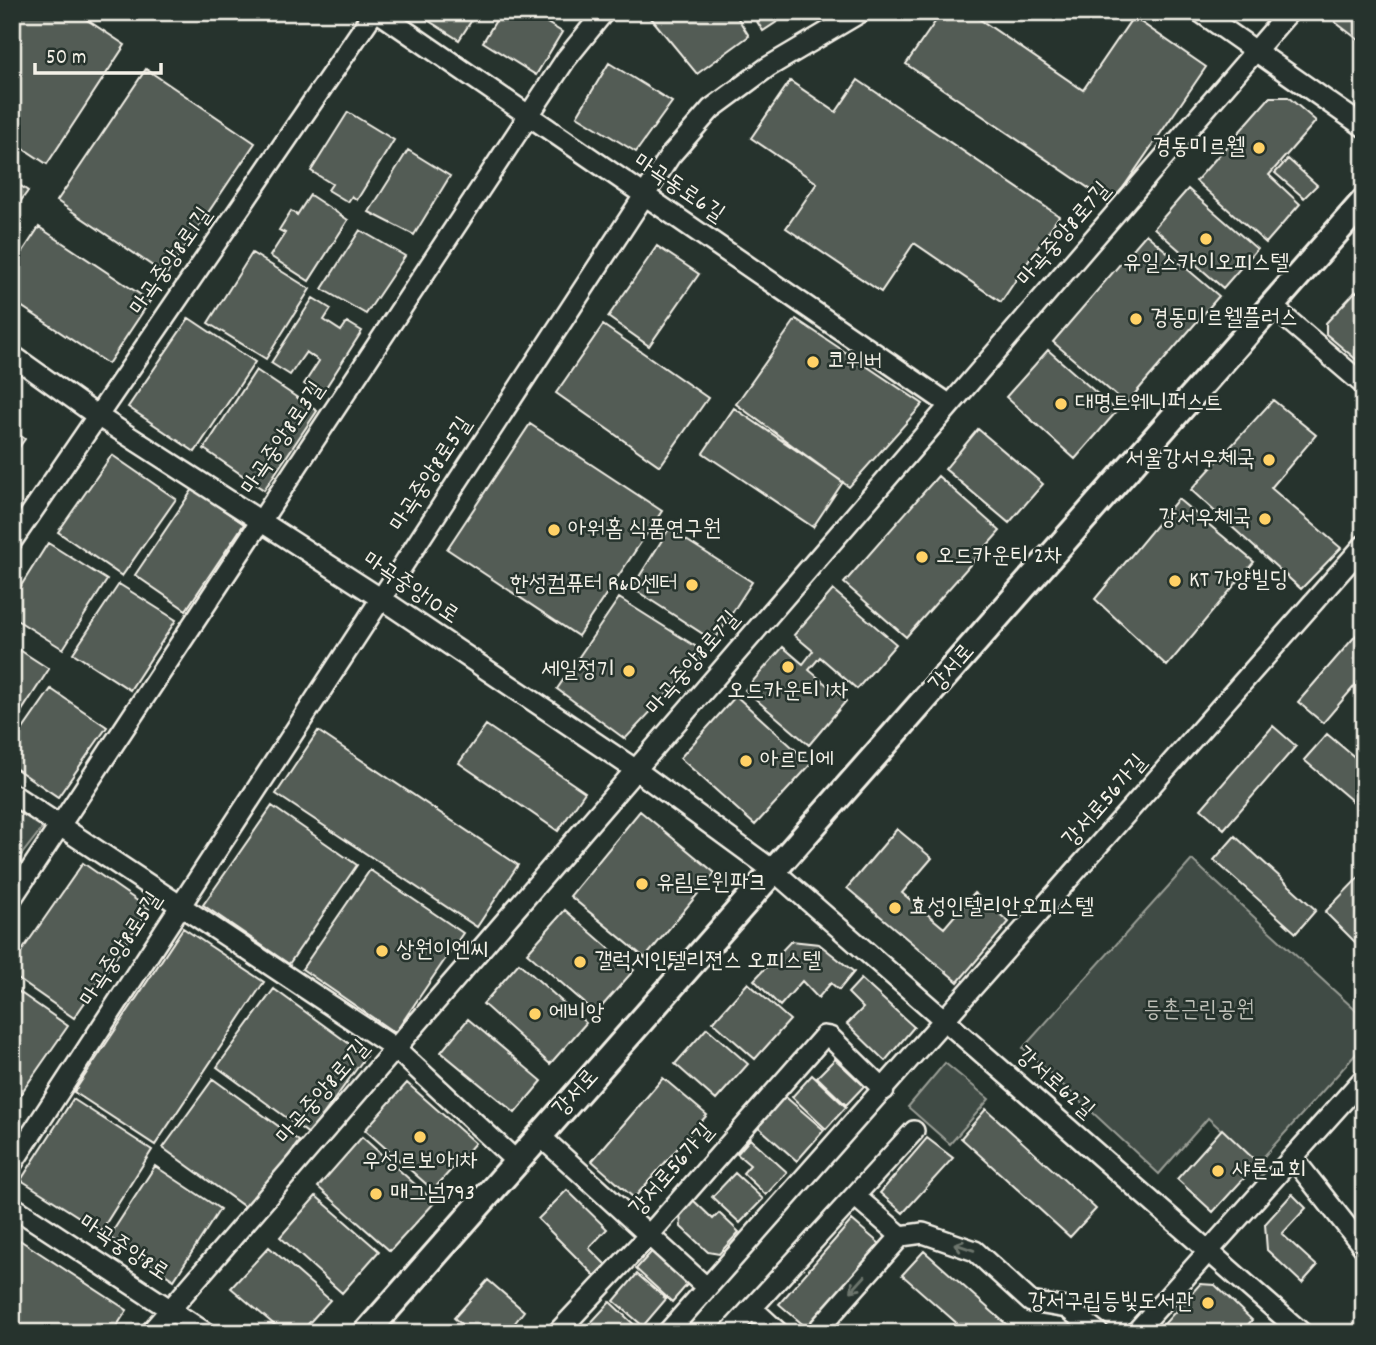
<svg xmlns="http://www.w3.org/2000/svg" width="1376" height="1345" font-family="Dekko,'Poor Story',sans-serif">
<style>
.green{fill:#414b45;stroke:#9a9e96;stroke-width:2}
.building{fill:#525c55;stroke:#f4f1e8;stroke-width:2}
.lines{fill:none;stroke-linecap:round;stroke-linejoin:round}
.minor-casing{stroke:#f4f1e8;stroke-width:24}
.major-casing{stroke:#f4f1e8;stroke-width:30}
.minor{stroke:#26332d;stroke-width:19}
.major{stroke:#26332d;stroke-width:24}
.oneway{stroke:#6e766e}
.poi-dot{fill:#ffd166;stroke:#26332d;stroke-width:2.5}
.labels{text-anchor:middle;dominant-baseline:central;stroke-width:5;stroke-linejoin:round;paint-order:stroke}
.poi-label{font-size:23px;fill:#f4f1e8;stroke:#26332d;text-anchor:start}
.street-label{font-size:23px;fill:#f4f1e8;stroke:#26332d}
.park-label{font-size:23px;fill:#bebfb7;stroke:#26332d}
</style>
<rect width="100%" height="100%" fill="#26332d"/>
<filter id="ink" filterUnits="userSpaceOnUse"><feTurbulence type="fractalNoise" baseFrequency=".0143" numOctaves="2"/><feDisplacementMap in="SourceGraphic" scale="14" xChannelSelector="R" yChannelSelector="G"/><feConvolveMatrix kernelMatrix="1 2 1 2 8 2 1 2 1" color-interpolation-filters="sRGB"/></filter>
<g filter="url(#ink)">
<path class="green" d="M12,806L43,827L12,867Z
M1192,860L1364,1018V1045L1258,1163L1208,1118L1159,1174L1023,1048Z
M945,1063L989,1099L950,1144L908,1107Z"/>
<path class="building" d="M12,12H75L125,45L47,164L12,141Z
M415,12H477L459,40Z
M501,12H529L562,32L536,75L483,42Z
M658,12H734L749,36L697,74L651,18Z
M751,12H792L763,31Z
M942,12H969L1083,90L1133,17L1206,67L1112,204L906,64Z
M1342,12H1364V44L1335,22Z
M609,63L672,102L636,152L577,116Z
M146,69L255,143L166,275L57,201Z
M858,80L1059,216L1001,302L914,243L881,292L786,228L817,183L751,138L790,81L836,112Z
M1270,97H1288L1316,121L1269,175L1300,204L1266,243L1196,181Z
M348,112L394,140L357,200L352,196L348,202L328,190L332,184L311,171Z
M408,150L450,176L414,235L369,212Z
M1288,159L1317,185L1304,198L1275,173Z
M12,180L28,191L12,213Z
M1188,189L1257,249L1223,288L1154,228Z
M310,195L348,220L309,281L270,256L285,233L279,230L291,211L297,215Z
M39,227L150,301L108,364L12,300V268Z
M360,230L405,256L366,314L322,289Z
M1146,234L1219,296L1126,404L1053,342Z
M657,246L699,274L649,346L608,317Z
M252,253L310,289L266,359L208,323Z
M1356,291L1364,297V314L1360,318L1364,321V366L1326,334V323Z
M313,298L331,309L324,320L341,331L347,322L362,331L321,395L304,384L319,361L306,352L290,375L271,363Z
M189,318L255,362L195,452L128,407Z
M796,319L923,404L849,487L736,404Z
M603,325L708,398L660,466L556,393Z
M1048,350L1117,411L1075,459L1006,397Z
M256,370L317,411L264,490L204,449Z
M1273,400L1316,435L1271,488L1341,548L1301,589L1191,490Z
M734,408L843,482L813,527L703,453Z
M530,424L662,511L578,636L447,549Z
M978,429L1043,484L1009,523L945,469Z
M12,430L25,439L12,457Z
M112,455L176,499L122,576L58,532Z
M938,476L1000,531L906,637L844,583Z
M193,489L244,524L186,610L135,575Z
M1178,499L1254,562L1167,666L1095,599Z
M669,529L752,582L714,641L632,588Z
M48,543L107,580L63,649L12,617V600Z
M119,584L176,620L130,690L73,653Z
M833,590L896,644L857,689L820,657L809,670L846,701L809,745L745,690L783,647L803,664L813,651L794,635Z
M619,598L706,653L625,739L557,689Z
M1364,626V675L1323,723L1298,702Z
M12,645L49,669L12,726Z
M51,689L107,727L58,797L12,766V745Z
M736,696L811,764L755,825L680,758Z
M486,725L585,792L558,831L459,763Z
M1273,726L1296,746L1224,829L1201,809Z
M318,731L518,865L477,927L276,794Z
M1327,734L1364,765V811L1304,760Z
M272,806L357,865L289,964L203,905Z
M640,811L715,873L645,958L570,896Z
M897,829L932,858L902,893L944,928L974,893L1009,922L958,982L847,888Z
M1235,836L1316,910L1296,933L1214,860Z
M83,863L149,909L74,1018L12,975V965Z
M370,870L463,933L395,1033L302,969Z
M1359,877L1364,881V951L1325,912Z
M565,910L634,970L596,1013L527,953Z
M183,928L264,982L155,1145L74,1092Z
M791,941L819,944L854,972L839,990L831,983L818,998L802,981L780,1006L754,980Z
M519,963L586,1023L550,1064L483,1004Z
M861,979L914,1027L885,1061L847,1024L863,1008L848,993Z
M748,983L790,1020L755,1059L713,1022Z
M12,987L68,1026L12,1106Z
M274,989L366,1056L309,1134L217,1067Z
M468,1019L542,1081L515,1113L441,1052Z
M707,1028L748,1064L716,1100L675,1064Z
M835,1059L864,1086L846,1105L817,1077Z
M812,1075L846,1107L826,1129L792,1097Z
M663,1078L707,1115L634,1198L592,1161Z
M213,1079L299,1141L249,1210L163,1148Z
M407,1083L475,1143L433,1190L365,1130Z
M781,1093L824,1130L797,1161L755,1124Z
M73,1099L152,1150L101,1231L21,1180Z
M986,1109L1096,1209L1070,1237L961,1138Z
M1222,1129L1258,1163L1213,1212L1177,1179Z
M362,1137L435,1202L390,1251L318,1187Z
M927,1138L953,1158L903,1213L880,1193Z
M750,1139L787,1172L766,1195L743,1173L750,1165L737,1154Z
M155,1166L220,1209L174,1280L109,1237Z
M735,1173L763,1199L740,1223L712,1197Z
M567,1190L607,1229L589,1248L606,1265L595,1276L538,1219Z
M1292,1194L1306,1208L1282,1234L1317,1266L1302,1283L1267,1250L1265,1224Z
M316,1196L379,1251L342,1293L280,1237Z
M693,1200L713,1219L719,1213L739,1232L719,1254L708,1252L681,1227L680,1214Z
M852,1220L880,1244L807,1328L779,1304Z
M12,1235L127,1310L112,1333H12Z
M269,1247L330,1300L300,1333H284L231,1288Z
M656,1247L692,1279L672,1302L636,1269Z
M924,1251L1016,1333H968L902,1275Z
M637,1274L666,1299L643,1326L614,1301Z
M488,1280L524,1311L507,1333H472L454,1318Z
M1200,1284L1215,1285L1252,1320L1241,1333H1156Z
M610,1302L643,1333H591L586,1328Z"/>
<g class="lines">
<defs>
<path id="minor" d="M378,12L950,405
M1200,12L1364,127
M1273,307L1364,385
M12,355L96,415L380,598L636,770L774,871L1302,1333
M12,541L374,12
M12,794L395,1048L517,1162
M12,898L566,59L604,12
M540,1136L707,1288
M1293,1158L1364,1248
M12,1164L670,156L711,109L768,67L861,12
M856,1197L901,1236
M12,1206L206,1333
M752,1308L779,1333
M150,1333L1289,12
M557,1333L649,1235L824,1036L830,1037L884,1090
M667,1333L1364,545
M729,1333L914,1131L729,1333
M815,1333L901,1236L923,1233L975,1251L1031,1302L1067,1308L1099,1333
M1135,1333L1364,1078"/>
<path id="major" d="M366,1333L1364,201"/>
</defs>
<use href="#minor" class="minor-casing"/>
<use href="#major" class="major-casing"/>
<use href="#minor" class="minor"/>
<use href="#major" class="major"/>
</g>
<defs><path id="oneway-shaft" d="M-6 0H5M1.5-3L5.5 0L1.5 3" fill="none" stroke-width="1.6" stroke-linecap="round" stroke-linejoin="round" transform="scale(1.75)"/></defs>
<g class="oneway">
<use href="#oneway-shaft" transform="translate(964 1247) rotate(-161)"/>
<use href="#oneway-shaft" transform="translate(858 1284) rotate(132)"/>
</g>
</g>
<g class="poi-dot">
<circle cx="1259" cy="148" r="7"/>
<circle cx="1206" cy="239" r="7"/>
<circle cx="1136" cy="319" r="7"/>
<circle cx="813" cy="362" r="7"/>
<circle cx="1061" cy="404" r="7"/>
<circle cx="1269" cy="460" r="7"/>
<circle cx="1265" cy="519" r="7"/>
<circle cx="554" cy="530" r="7"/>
<circle cx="922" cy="557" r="7"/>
<circle cx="1175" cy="581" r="7"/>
<circle cx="692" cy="585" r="7"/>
<circle cx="788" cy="667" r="7"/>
<circle cx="629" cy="671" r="7"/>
<circle cx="746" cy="761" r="7"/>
<circle cx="642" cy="884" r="7"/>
<circle cx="895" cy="908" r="7"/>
<circle cx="382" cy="951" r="7"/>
<circle cx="580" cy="962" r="7"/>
<circle cx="535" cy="1014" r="7"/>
<circle cx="420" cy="1137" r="7"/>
<circle cx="1218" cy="1171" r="7"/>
<circle cx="376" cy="1194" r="7"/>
<circle cx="1208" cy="1303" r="7"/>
</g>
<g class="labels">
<g class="poi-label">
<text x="1245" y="148" text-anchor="end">경동미르웰</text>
<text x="1206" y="264" text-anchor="middle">유일스카이오피스텔</text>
<text x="1150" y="319">경동미르웰플러스</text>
<text x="827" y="362">코위버</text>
<text x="1075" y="404">대명트웨니퍼스트</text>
<text x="1255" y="460" text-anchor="end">서울강서우체국</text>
<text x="1251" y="519" text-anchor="end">강서우체국</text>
<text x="568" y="530">아워홈 식품연구원</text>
<text x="936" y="557">오드카운티 2차</text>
<text x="1189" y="581">KT 가양빌딩</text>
<text x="678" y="585" text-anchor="end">한성컴퓨터 R&amp;D센터</text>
<text x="615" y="671" text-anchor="end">세일정기</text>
<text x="788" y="692" text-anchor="middle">오드카운티 1차</text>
<text x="760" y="761">아르디에</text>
<text x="656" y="884">유림트윈파크</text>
<text x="909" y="908">효성인텔리안오피스텔</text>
<text x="396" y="951">상원이엔씨</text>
<text x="594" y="962">갤럭시인텔리젼스 오피스텔</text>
<text x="549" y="1014">에비앙</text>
<text x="420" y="1162" text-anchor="middle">우성르보아1차</text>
<text x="1232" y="1171">샤론교회</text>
<text x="390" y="1194">매그넘793</text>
<text x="1194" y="1303" text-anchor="end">강서구립등빛도서관</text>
</g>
<g class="street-label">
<text transform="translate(678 189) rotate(34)">마곡동로6길</text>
<text transform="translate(1065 235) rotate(-49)">마곡중앙8로7길</text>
<text transform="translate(172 262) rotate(-55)">마곡중앙8로1길</text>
<text transform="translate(284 439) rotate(-56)">마곡중앙8로3길</text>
<text transform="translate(432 475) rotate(-57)">마곡중앙8로5길</text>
<text transform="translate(410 589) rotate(34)">마곡중앙10로</text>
<text transform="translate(694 664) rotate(-49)">마곡중앙8로7길</text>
<text transform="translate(953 669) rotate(-49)">강서로</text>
<text transform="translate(1106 802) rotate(-49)">강서로56가길</text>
<text transform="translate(122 950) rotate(-57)">마곡중앙8로5길</text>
<text transform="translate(1054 1084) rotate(41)">강서로62길</text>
<text transform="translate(324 1093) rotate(-49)">마곡중앙8로7길</text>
<text transform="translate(577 1094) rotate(-48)">강서로</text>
<text transform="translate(673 1171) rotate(-49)">강서로56가길</text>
<text transform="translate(123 1249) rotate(33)">마곡중앙8로</text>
</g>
<g class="park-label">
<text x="1199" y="1011">등촌근린공원</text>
</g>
</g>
<rect width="1376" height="1345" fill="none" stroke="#26332d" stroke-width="42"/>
<rect x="21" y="21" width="1334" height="1303" fill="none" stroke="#f4f1e8" stroke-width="2.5" filter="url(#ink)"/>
<path d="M35 63v10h126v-10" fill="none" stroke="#f4f1e8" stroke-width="3.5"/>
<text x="46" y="63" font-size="21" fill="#f4f1e8" stroke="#26332d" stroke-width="5" paint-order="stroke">50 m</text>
</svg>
